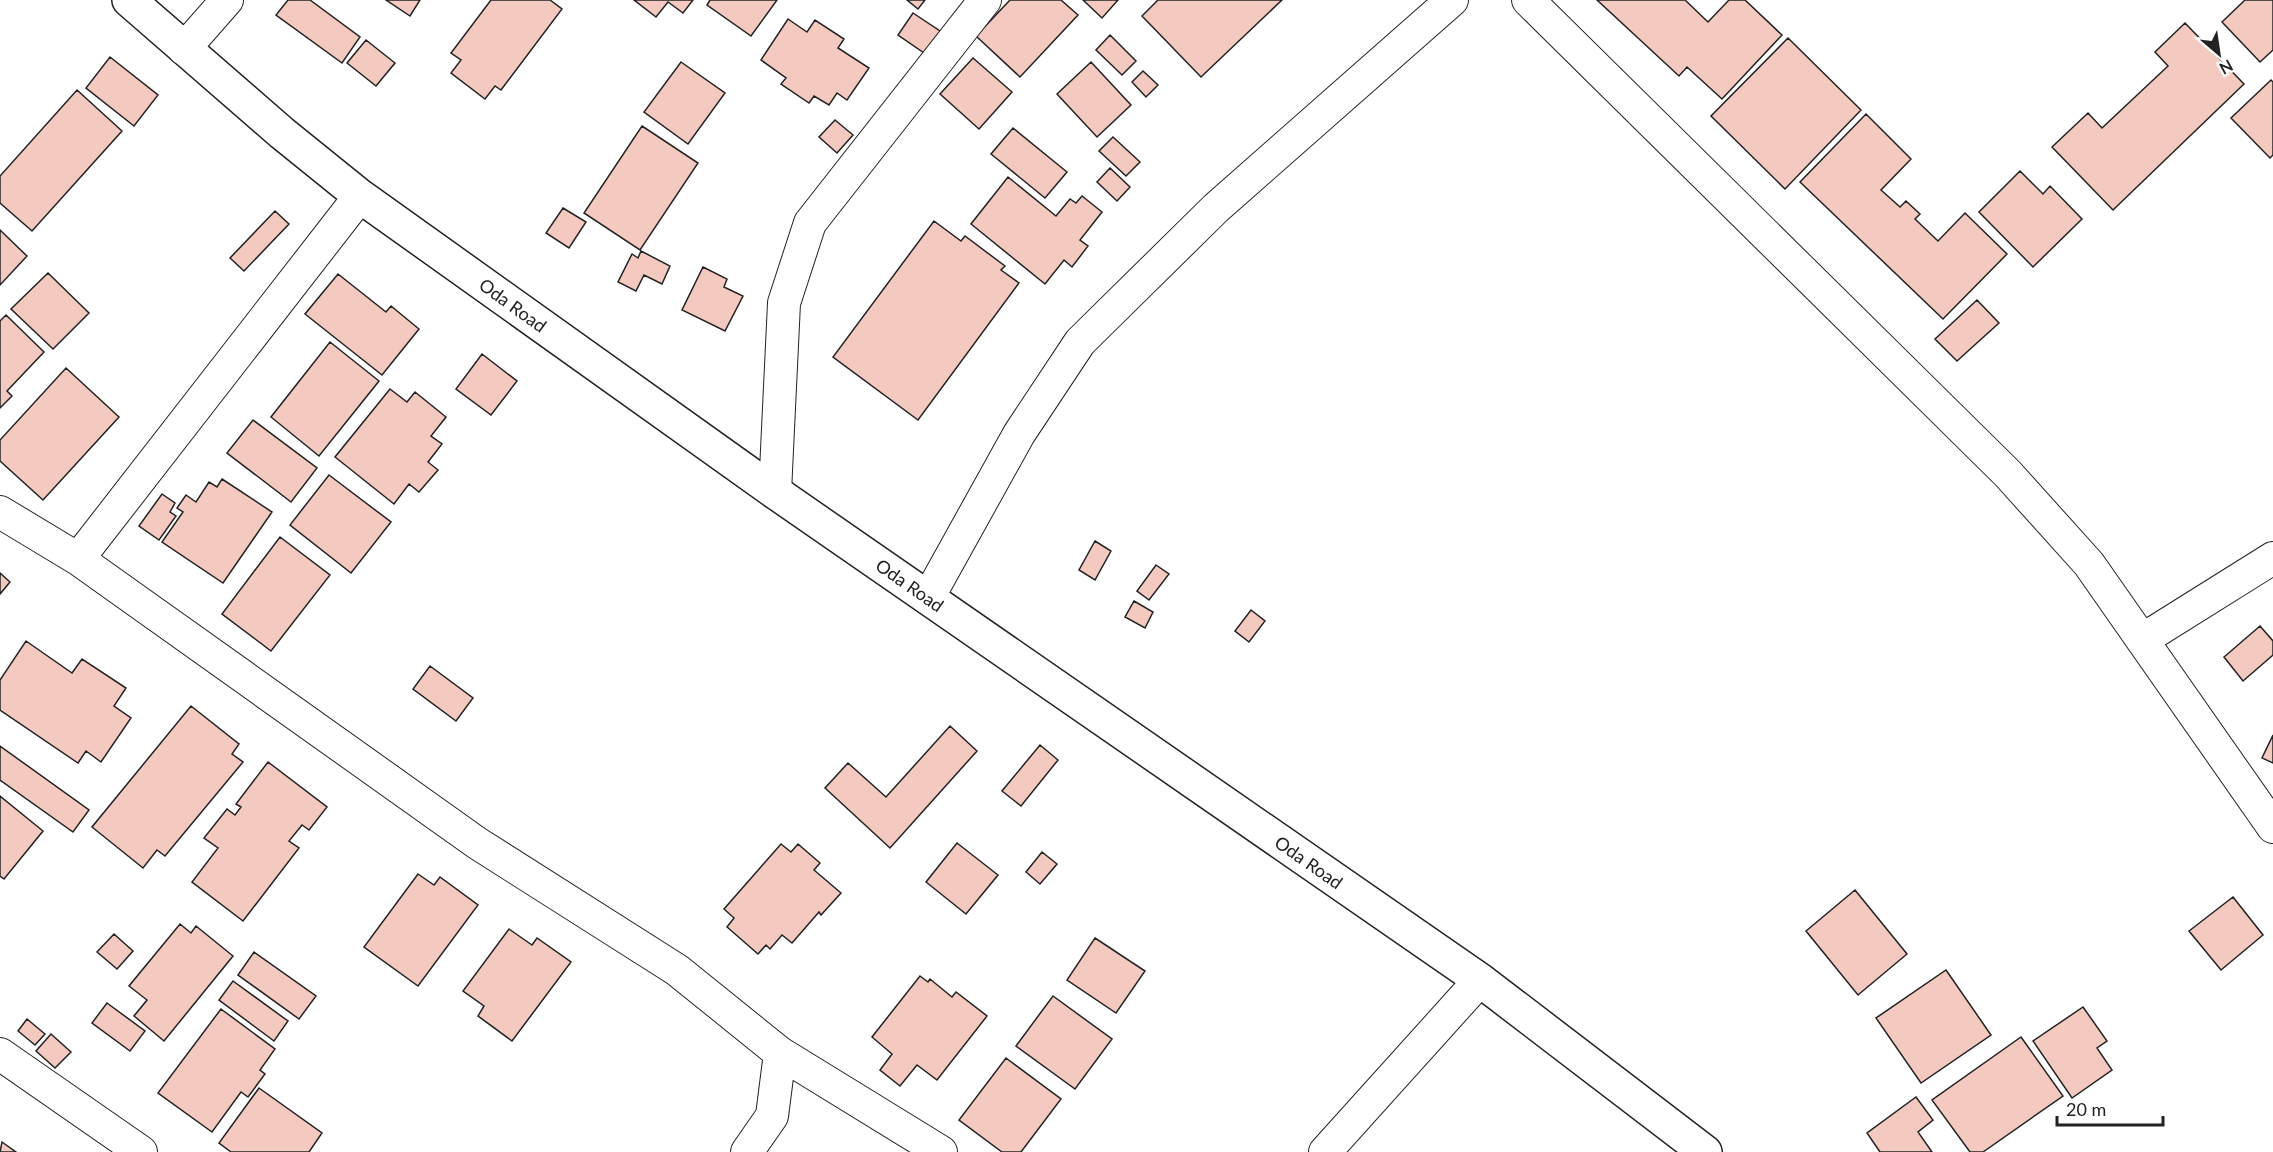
<svg xmlns="http://www.w3.org/2000/svg" width="2273" height="1152" font-family="Lato,sans-serif">
<style>
.building{fill:#f3c9c0;stroke:#222;stroke-width:1.5}
.lines{fill:none;stroke-linecap:round;stroke-linejoin:round}
.street-casing{stroke:#222;stroke-width:34}
.secondary-casing{stroke:#222;stroke-width:36}
.street{stroke:#fff;stroke-width:32}
.secondary{stroke:#fff;stroke-width:33}
.labels{text-anchor:middle;dominant-baseline:central;stroke-width:4.5;stroke-linejoin:round;paint-order:stroke}
.street-label{font-size:18px;fill:#222;stroke:#fff}
</style>
<rect width="100%" height="100%" fill="#fff"/>
<path class="building" d="M288,0H310L360,37L342,63L276,15Z
M386,0H420L410,16Z
M491,0H550L562,9L501,90L495,86L485,99L451,73L461,60L451,53Z
M634,0H693L683,13L668,2L656,17Z
M710,0H777L751,36L707,5Z
M907,0H925L918,9Z
M1010,0H1061L1078,15L1020,77L976,36Z
M1083,0H1118L1102,18Z
M1158,0H1282L1201,77L1142,16Z
M1597,0H1685L1708,22L1729,0H1745L1782,35L1722,99L1687,67L1679,76Z
M2245,0H2273V50L2260,62L2222,22Z
M913,13L943,33L927,55L898,35Z
M788,19L807,32L815,20L844,39L838,48L869,68L847,100L837,93L829,105L814,96L809,103L781,84L786,78L761,60Z
M2185,23L2244,84L2113,210L2052,147L2088,113L2102,128L2168,66L2155,52Z
M1110,35L1136,61L1122,75L1096,50Z
M1788,38L1861,110L1785,189L1711,116Z
M366,40L395,63L376,86L347,63Z
M110,57L158,95L134,126L86,88Z
M973,58L1012,92L979,129L940,94Z
M681,62L725,93L688,144L644,112Z
M1091,62L1131,105L1097,137L1057,94Z
M1143,71L1158,85L1146,97L1132,82Z
M2271,80L2273,82V155L2270,158L2231,118Z
M77,90L122,131L32,231L0,203V176Z
M1866,114L1911,159L1881,190L1900,207L1906,201L1920,214L1915,219L1938,241L1965,213L2007,254L1943,319L1800,182Z
M835,120L853,135L837,153L819,137Z
M642,126L698,163L640,250L584,213Z
M1013,128L1067,172L1045,198L991,154Z
M1113,137L1140,162L1126,176L1099,151Z
M1110,168L1130,187L1117,201L1097,182Z
M2020,171L2043,194L2050,186L2082,219L2033,267L1979,212Z
M1008,177L1056,216L1070,199L1076,203L1082,196L1102,212L1080,240L1088,246L1072,267L1064,260L1045,284L971,224Z
M563,208L586,222L569,248L546,233Z
M275,211L289,224L244,271L230,258Z
M934,221L961,241L965,236L1005,266L1001,270L1019,283L918,420L833,357Z
M0,230L27,256L0,285Z
M641,251L670,266L662,284L644,275L636,291L618,282L632,254L638,258Z
M703,267L727,279L724,287L743,296L725,331L682,310Z
M48,273L89,313L53,349L11,309Z
M338,274L386,312L391,306L419,329L382,375L305,314Z
M1977,300L1999,323L1957,361L1935,339Z
M6,315L44,352L7,391L12,396L0,408V321Z
M330,342L379,381L319,456L271,417Z
M482,354L517,381L491,415L456,389Z
M66,368L119,417L43,500L0,461V440Z
M390,389L407,402L415,392L446,417L431,436L442,444L428,462L438,470L419,492L409,484L394,504L335,457Z
M253,420L317,468L291,502L227,453Z
M329,475L391,522L351,573L290,525Z
M222,479L272,512L223,583L162,542L183,512L177,508L186,495L196,502L209,482L217,487Z
M162,494L175,503L170,512L176,516L159,540L139,526Z
M280,537L330,575L271,651L222,614Z
M1095,541L1111,551L1095,580L1079,570Z
M1156,565L1169,574L1149,600L1137,591Z
M0,573L10,582L0,594Z
M1134,601L1153,612L1145,628L1125,617Z
M1251,610L1265,621L1249,642L1235,631Z
M2260,626L2273,641V655L2243,681L2224,657Z
M26,641L72,673L82,659L126,688L114,706L131,718L101,762L86,751L78,763L0,710V680Z
M430,666L473,698L456,721L413,689Z
M191,706L239,744L232,754L243,762L165,856L157,850L143,868L92,827Z
M950,726L977,751L890,848L825,788L848,763L886,797Z
M2273,735V763L2262,758Z
M1040,745L1058,760L1021,806L1002,791Z
M0,746L89,810L73,832L0,780Z
M268,762L327,807L309,830L302,825L289,841L299,848L243,921L192,882L218,848L204,838L227,809L235,815L241,807L236,804Z
M0,796L43,831L4,879L0,876Z
M957,843L998,875L966,914L926,882Z
M781,844L791,852L798,844L820,863L814,870L841,893L821,915L819,912L792,943L782,935L770,949L766,945L758,954L727,927L734,918L724,909Z
M1042,852L1057,864L1040,884L1026,872Z
M418,874L434,885L440,877L478,905L418,986L364,947Z
M1855,890L1907,954L1858,995L1806,931Z
M2233,897L2263,935L2221,970L2189,931Z
M180,924L191,933L196,926L233,956L164,1041L134,1016L147,1000L129,986Z
M509,929L532,945L537,938L571,962L512,1041L478,1016L484,1006L463,991Z
M114,934L133,951L117,969L97,952Z
M1095,938L1145,971L1116,1013L1067,980Z
M254,952L316,996L299,1019L238,975Z
M1946,970L1991,1035L1921,1083L1876,1018Z
M920,976L928,982L930,979L952,997L956,992L987,1016L937,1080L917,1065L900,1086L880,1070L892,1054L872,1037Z
M233,981L288,1021L274,1041L219,1000Z
M1053,996L1112,1039L1075,1089L1016,1046Z
M107,1003L145,1031L130,1051L92,1023Z
M2083,1007L2107,1041L2097,1048L2112,1070L2072,1098L2033,1041Z
M221,1009L275,1049L260,1070L265,1074L248,1097L241,1092L212,1132L158,1093Z
M27,1019L45,1034L35,1045L18,1031Z
M51,1034L71,1052L55,1068L36,1051Z
M2021,1037L2063,1096L1983,1152H1970L1932,1100Z
M1006,1058L1061,1099L1021,1152H1002L959,1120Z
M259,1088L322,1133L309,1152H231L219,1143Z
M1916,1097L1933,1120L1918,1132L1932,1152H1880L1867,1133Z
M2,1142L16,1152H0Z"/>
<g class="lines">
<defs>
<path id="street" d="M1528,0L2008,474L2089,564L2273,827
M184,49L227,0
M775,492L784,303L810,223L985,0
M0,512L78,559L477,843L677,970L780,1053L941,1152
M78,559L360,196
M928,598L1019,434L1080,342L1216,208L1452,0
M2142,640L2273,558
M0,1054L141,1152
M747,1152L772,1116L780,1053
M1325,1152L1480,980"/>
<path id="secondary" d="M129,0L282,133L360,196L775,492L1480,980L1705,1152"/>
</defs>
<use href="#street" class="street-casing"/>
<use href="#secondary" class="secondary-casing"/>
<use href="#street" class="street"/>
<use href="#secondary" class="secondary"/>
</g>
<g class="labels">
<g class="street-label">
<text transform="translate(513 305) rotate(36)">Oda Road</text>
<text transform="translate(910 585) rotate(35)">Oda Road</text>
<text transform="translate(1309 862) rotate(35)">Oda Road</text>
</g>
</g>
<g transform="translate(2219 54) rotate(151)" stroke="#ffffff" stroke-width="4.5" paint-order="stroke">
<path d="M0-4.5L10 22L0 15L-10 22Z" fill="#222222"/>
<text y="-9" font-size="16" font-weight="bold" text-anchor="middle" fill="#222222">N</text>
</g>
<path d="M2057 1116v9h106v-9" fill="none" stroke="#222222" stroke-width="3"/>
<text x="2066" y="1116" font-size="18" fill="#222222" stroke="#ffffff" stroke-width="4.5" paint-order="stroke">20 m</text>
</svg>
